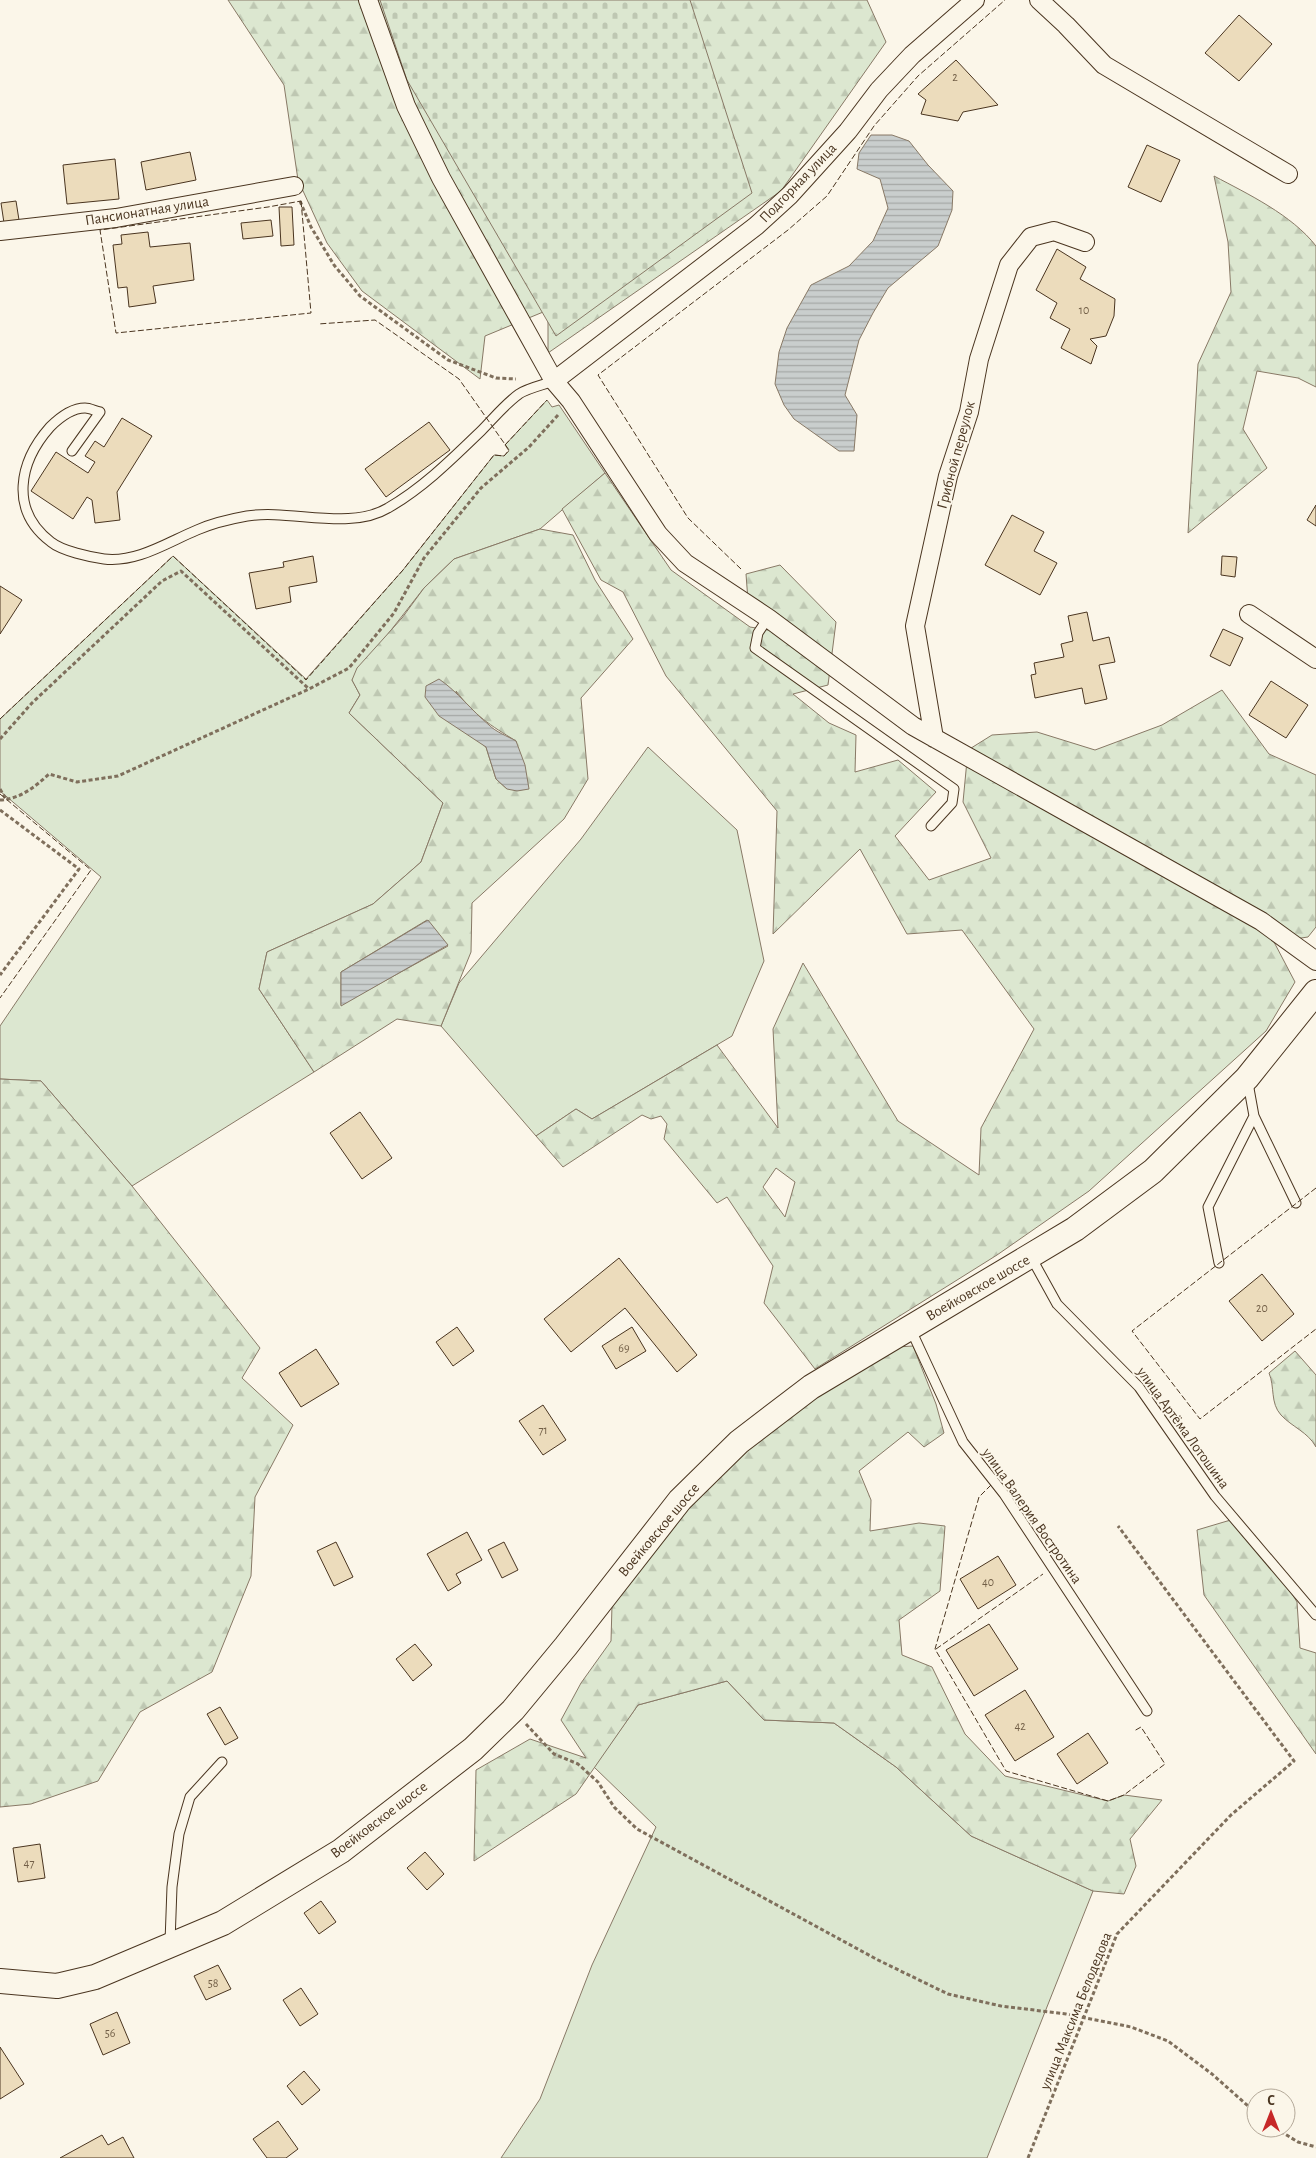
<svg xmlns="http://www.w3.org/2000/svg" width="1316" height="2158" font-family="'Alegreya Sans',sans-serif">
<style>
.grass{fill:#dce7d0;stroke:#887966}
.forest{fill:url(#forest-firs);stroke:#887966;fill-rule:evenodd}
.cemetery{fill:url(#cemetery-stones);stroke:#887966}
.water{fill:url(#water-rules);stroke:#887966}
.building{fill:#ecdcbc;stroke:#4a3520}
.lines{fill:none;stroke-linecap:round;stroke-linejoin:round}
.lane-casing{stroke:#4a3520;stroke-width:11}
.street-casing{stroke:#4a3520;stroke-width:20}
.secondary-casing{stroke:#4a3520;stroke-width:26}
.path{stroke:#7f6f5c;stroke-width:3;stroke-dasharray:4 2.5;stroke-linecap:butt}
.lane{stroke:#fbf6e9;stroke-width:9}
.street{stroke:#fbf6e9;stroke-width:18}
.secondary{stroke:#fbf6e9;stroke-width:24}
.fence{stroke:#4a3520;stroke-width:1;stroke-dasharray:6 2.5;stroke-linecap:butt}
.labels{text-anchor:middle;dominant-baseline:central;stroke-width:4;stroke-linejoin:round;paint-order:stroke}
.number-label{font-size:12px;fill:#725f47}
.street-label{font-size:15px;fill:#4a3520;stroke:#fbf6e9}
</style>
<defs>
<pattern id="forest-firs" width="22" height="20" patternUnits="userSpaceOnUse" patternTransform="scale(1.25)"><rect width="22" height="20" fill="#dce7d0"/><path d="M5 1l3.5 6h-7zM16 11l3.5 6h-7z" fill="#bec7b2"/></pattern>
<pattern id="cemetery-stones" width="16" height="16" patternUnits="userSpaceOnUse" patternTransform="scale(1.25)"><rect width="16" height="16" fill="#dce7d0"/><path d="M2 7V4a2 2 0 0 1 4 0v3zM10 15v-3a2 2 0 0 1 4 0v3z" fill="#bec7b2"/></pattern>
<pattern id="water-rules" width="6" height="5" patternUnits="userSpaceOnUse" patternTransform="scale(1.25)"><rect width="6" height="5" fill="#c9cecd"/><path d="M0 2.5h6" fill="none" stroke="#a5a8a6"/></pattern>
</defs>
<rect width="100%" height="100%" fill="#fbf6e9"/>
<path class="grass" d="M547,400L552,407L559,405L605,473L540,529L454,559L424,588L352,680L360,695L349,713L443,803L421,862L373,904L267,952L259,989L314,1072L132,1186L41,1081L0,1079V1026L101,877L0,791V719L173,556L306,679L403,570L494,455L504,456L509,451L505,445Z
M648,747L737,830L764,961L732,1036L592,1119L576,1109L536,1136L441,1026L459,983L581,839Z
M727,1681L764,1720L834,1723L896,1767L971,1836L1093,1891L987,2158H501L540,2099L592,1965L656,1827L594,1767L638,1705Z"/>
<path class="forest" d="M228,0H867L886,42L781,191L548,353V310L485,336L480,379L362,291L327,243L298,180L284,85Z
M1214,176C1248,194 1292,215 1316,246V387L1298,378L1257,371L1243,429L1267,468L1188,533L1198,364L1231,292L1228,242Z
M605,473L671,570L750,627L768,630L749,614L746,574L780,565L836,622L828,685L793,694L829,723L856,735L855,772L898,760L936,792L895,836L929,880L991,858L963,802L968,750L992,735L1037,732L1095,750L1162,725L1222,690L1269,754L1316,775V927L1308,937L1274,942L1295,982L1266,1031L1089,1191L997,1255L815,1369L764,1303L773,1266L727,1197L717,1203L664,1139L667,1124L661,1116L651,1119L642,1115L563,1167L536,1136L576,1109L592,1119L717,1045L778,1128L773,1029L803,963L898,1121L979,1175L981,1128L1034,1029L962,930L907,934L860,849L773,934L777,811L666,676L623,592L601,580L562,509ZM776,1168L795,1182L785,1217L763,1187Z
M540,529L573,535L595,580L633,639L581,698L588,779L564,819L472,903L471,952L441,1026L397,1019L314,1072L259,989L267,952L373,904L421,862L443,803L349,713L360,695L352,680L357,668L402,618L424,588L454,559ZM456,691C475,716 490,725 516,741L507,789L496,779L486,747L475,738ZM427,920L448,946L341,1005V972Z
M0,1079L41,1081L132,1186L260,1348L242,1378L293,1425L255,1497L251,1576L212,1672L140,1712L98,1781L31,1804L0,1807Z
M913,1346L936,1404L944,1433L924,1447L908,1432L859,1471L871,1500L870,1531L919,1523L945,1526L940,1591L899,1620L902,1655L932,1667L965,1734L1005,1776L1108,1801L1124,1795L1162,1800L1130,1839L1136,1866L1124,1894L1093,1891L971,1836L896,1767L834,1723L764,1720L727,1681L638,1705L576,1794L474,1861L476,1770L530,1739L586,1758L561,1720L581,1683L611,1641L612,1605L677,1519L782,1417L897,1347Z
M1295,1351L1316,1375V1447C1308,1432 1292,1427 1281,1415C1270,1403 1275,1387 1269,1373Z
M1234,1519L1264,1548L1297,1602L1300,1648L1316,1653V1754L1204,1595L1197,1530Z"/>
<path class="cemetery" d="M380,0H690L752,193L556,336L407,80Z"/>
<path class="water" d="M871,135H892L909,141L928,165L953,191L952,210L938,246L888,288L873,313L859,340L845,395L857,415L854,451H839L794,419L784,405L775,384L779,352L787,328L811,285L849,266L873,241L888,208L880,179L857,169L859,153Z
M439,679C458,692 471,710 489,725C496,732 507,736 516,741L525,765L529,789L517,791L507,789L496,779L486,747L439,716L425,697L426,686Z
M428,920L448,945L341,1006V972Z"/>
<path class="building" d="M1239,15L1272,44L1239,81L1205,53Z
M956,60L998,105L963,112L958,121L921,114L926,100L918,94Z
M1147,145L1180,160L1161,202L1128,187Z
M190,152L196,180L146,190L141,162Z
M115,159L119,199L67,204L63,165Z
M16,201L19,220L4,223L1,203Z
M279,207H292L294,245L281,246Z
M271,220L273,236L243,239L241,223Z
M148,232L150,247L190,243L194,280L153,286L156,303L129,307L127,287L118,288L113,245L122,244L121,235Z
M1057,249L1086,267L1080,279L1115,299L1114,316L1106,336L1090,339L1097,346L1091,364L1061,348L1070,329L1050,318L1057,303L1036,290Z
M122,418L152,436L117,492L120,520L95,523L92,500L87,497L73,519L31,491L56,452L88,473L95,462L85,456L95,441L104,447Z
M429,422L450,450L386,497L365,469Z
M1316,505V526L1307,520Z
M1012,515L1044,532L1034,551L1057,563L1040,595L985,565Z
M313,556L317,582L289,587L291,602L256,609L249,573L284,567L283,562Z
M1222,556L1237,557L1235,577L1221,575Z
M0,586L22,600L0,634Z
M1087,612L1093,641L1109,637L1115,662L1099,665L1107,699L1085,704L1082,688L1035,698L1031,675L1036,674L1034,663L1064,657L1061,644L1073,641L1068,616Z
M1223,629L1243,638L1230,666L1210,656Z
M1271,681L1308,705L1286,738L1249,715Z
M360,1112L392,1158L362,1179L330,1133Z
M619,1258L697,1355L677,1372L625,1308L571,1352L544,1319Z
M1262,1274L1294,1314L1262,1341L1229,1301Z
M457,1327L474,1351L453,1366L436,1342Z
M632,1327L646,1351L616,1369L602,1346Z
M316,1349L339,1384L301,1407L279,1373Z
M543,1405L566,1440L543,1455L519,1421Z
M467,1532L482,1560L456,1574L461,1583L448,1591L427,1554Z
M336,1542L353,1577L334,1586L317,1551Z
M504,1542L518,1570L502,1578L488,1550Z
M998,1556L1016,1585L978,1609L960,1579Z
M989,1624L1018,1669L974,1696L946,1650Z
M415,1644L432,1665L413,1681L396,1659Z
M1025,1690L1054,1737L1015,1761L985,1715Z
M220,1707L238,1738L225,1745L207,1714Z
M1088,1733L1108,1763L1077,1784L1057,1754Z
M40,1844L45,1878L18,1882L13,1848Z
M425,1852L444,1874L427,1890L407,1868Z
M321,1901L336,1922L319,1934L304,1913Z
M218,1965L231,1989L206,2000L194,1976Z
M301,1988L318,2014L300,2026L283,2000Z
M117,2012L130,2043L103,2055L90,2024Z
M0,2047L24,2084L0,2099Z
M304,2071L320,2090L302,2105L287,2086Z
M278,2121L298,2149L286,2158H267L253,2139Z
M102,2135L108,2145L123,2137L134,2158H60Z"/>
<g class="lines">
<defs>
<path id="lane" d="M72,451L100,412C95,411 90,408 85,408C72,408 59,418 50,427C19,462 9,510 51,542C62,551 90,557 104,559C137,563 168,542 197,530C213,523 230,519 247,516C291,509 350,531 388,508C423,488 452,459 481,431C493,419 505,404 519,394C528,388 543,385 554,381
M768,618L758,633L755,648L954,789L952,803L931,826
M1248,1083L1254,1116L1296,1203
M1031,1257L1057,1304L1139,1387L1215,1496L1316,1615
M1219,1263L1208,1207L1254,1116
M911,1330L963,1442L1004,1494L1147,1711
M170,1942L172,1887L179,1834L190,1797L222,1762"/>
<path id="street" d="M368,0L406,106L441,178L554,381L571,401L658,534L685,563L768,618L913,726L1261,921L1316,961
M1039,0L1066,25L1104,65L1288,174
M0,231L116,218L294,186
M554,381L756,226L790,195L848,131L879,90L912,55L975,0
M1249,614L1316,659
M934,738L915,626L948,476L969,412L979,359L1009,265L1031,237L1054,231L1085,242"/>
<path id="secondary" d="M0,1981L57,1986L95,1977L223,1923L341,1851L473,1749L513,1710L566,1646L680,1500L739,1442L811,1387L1075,1229L1153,1171L1247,1078L1316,992"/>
</defs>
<use href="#lane" class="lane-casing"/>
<use href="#street" class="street-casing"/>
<use href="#secondary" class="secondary-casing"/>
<path class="path" d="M300,201L311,227L334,265L360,296L448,360L496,378L516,379
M0,739L32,703L162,581L181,571L309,689
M0,789L6,799
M0,800C20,799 35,787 49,774L77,782L118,776L309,689L349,668L394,613L424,558L481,488L529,447L559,414
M0,810L79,869L0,975
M526,1724L554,1754L578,1764L598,1782L614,1807L637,1829L878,1960L948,1994L1001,2006L1066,2014L1131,2027L1168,2041L1212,2074L1256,2113
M1275,2128L1298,2142L1316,2147
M1028,2158L1117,1934L1231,1815L1294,1761L1118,1526"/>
<use href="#lane" class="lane"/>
<use href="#street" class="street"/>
<use href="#secondary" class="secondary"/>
<path class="fence" d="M301,201L311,313L116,333L100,230L268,207Z
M505,445L547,400
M741,569L688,518L598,375L788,230L827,196L874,126L918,76L1005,0
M0,719L173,556L306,680L403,570L494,455L504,456L509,450L459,379L375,320L318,324
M0,794L91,870L0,998
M1316,1188L1132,1331L1200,1419L1316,1329
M991,1485L979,1497L935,1649L1006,1771L1108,1801L1124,1795L1165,1764L1141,1727L1134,1731
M936,1649L1043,1574"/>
</g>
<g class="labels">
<g class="number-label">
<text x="955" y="77">2</text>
<text x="1084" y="310">10</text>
<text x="1262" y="1308">20</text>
<text x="624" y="1348">69</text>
<text x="543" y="1430">71</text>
<text x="988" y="1582">40</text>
<text x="1020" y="1726">42</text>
<text x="29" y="1863">47</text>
<text x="213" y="1983">58</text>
<text x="110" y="2033">56</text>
</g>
<g class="street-label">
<text transform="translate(798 183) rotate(-46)">Подгорная улица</text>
<text transform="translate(147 211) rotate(-9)">Пансионатная улица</text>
<text transform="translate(956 455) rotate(-75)">Грибной переулок</text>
<text transform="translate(978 1288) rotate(-30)">Воейковское шоссе</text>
<text transform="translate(1183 1428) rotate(54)">улица Артёма Лотошина</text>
<text transform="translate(1032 1516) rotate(55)">улица Валерия Востротина</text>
<text transform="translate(659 1530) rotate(-50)">Воейковское шоссе</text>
<text transform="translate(379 1820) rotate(-37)">Воейковское шоссе</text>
<text transform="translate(1076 2011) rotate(-68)">улица Максима Белодедова</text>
</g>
</g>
<g transform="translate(1271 2113)"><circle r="24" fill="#fbf6e9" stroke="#b4a999"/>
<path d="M0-4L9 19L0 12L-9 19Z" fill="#c62828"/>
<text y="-8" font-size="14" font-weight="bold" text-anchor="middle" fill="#4a3520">С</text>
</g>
</svg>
